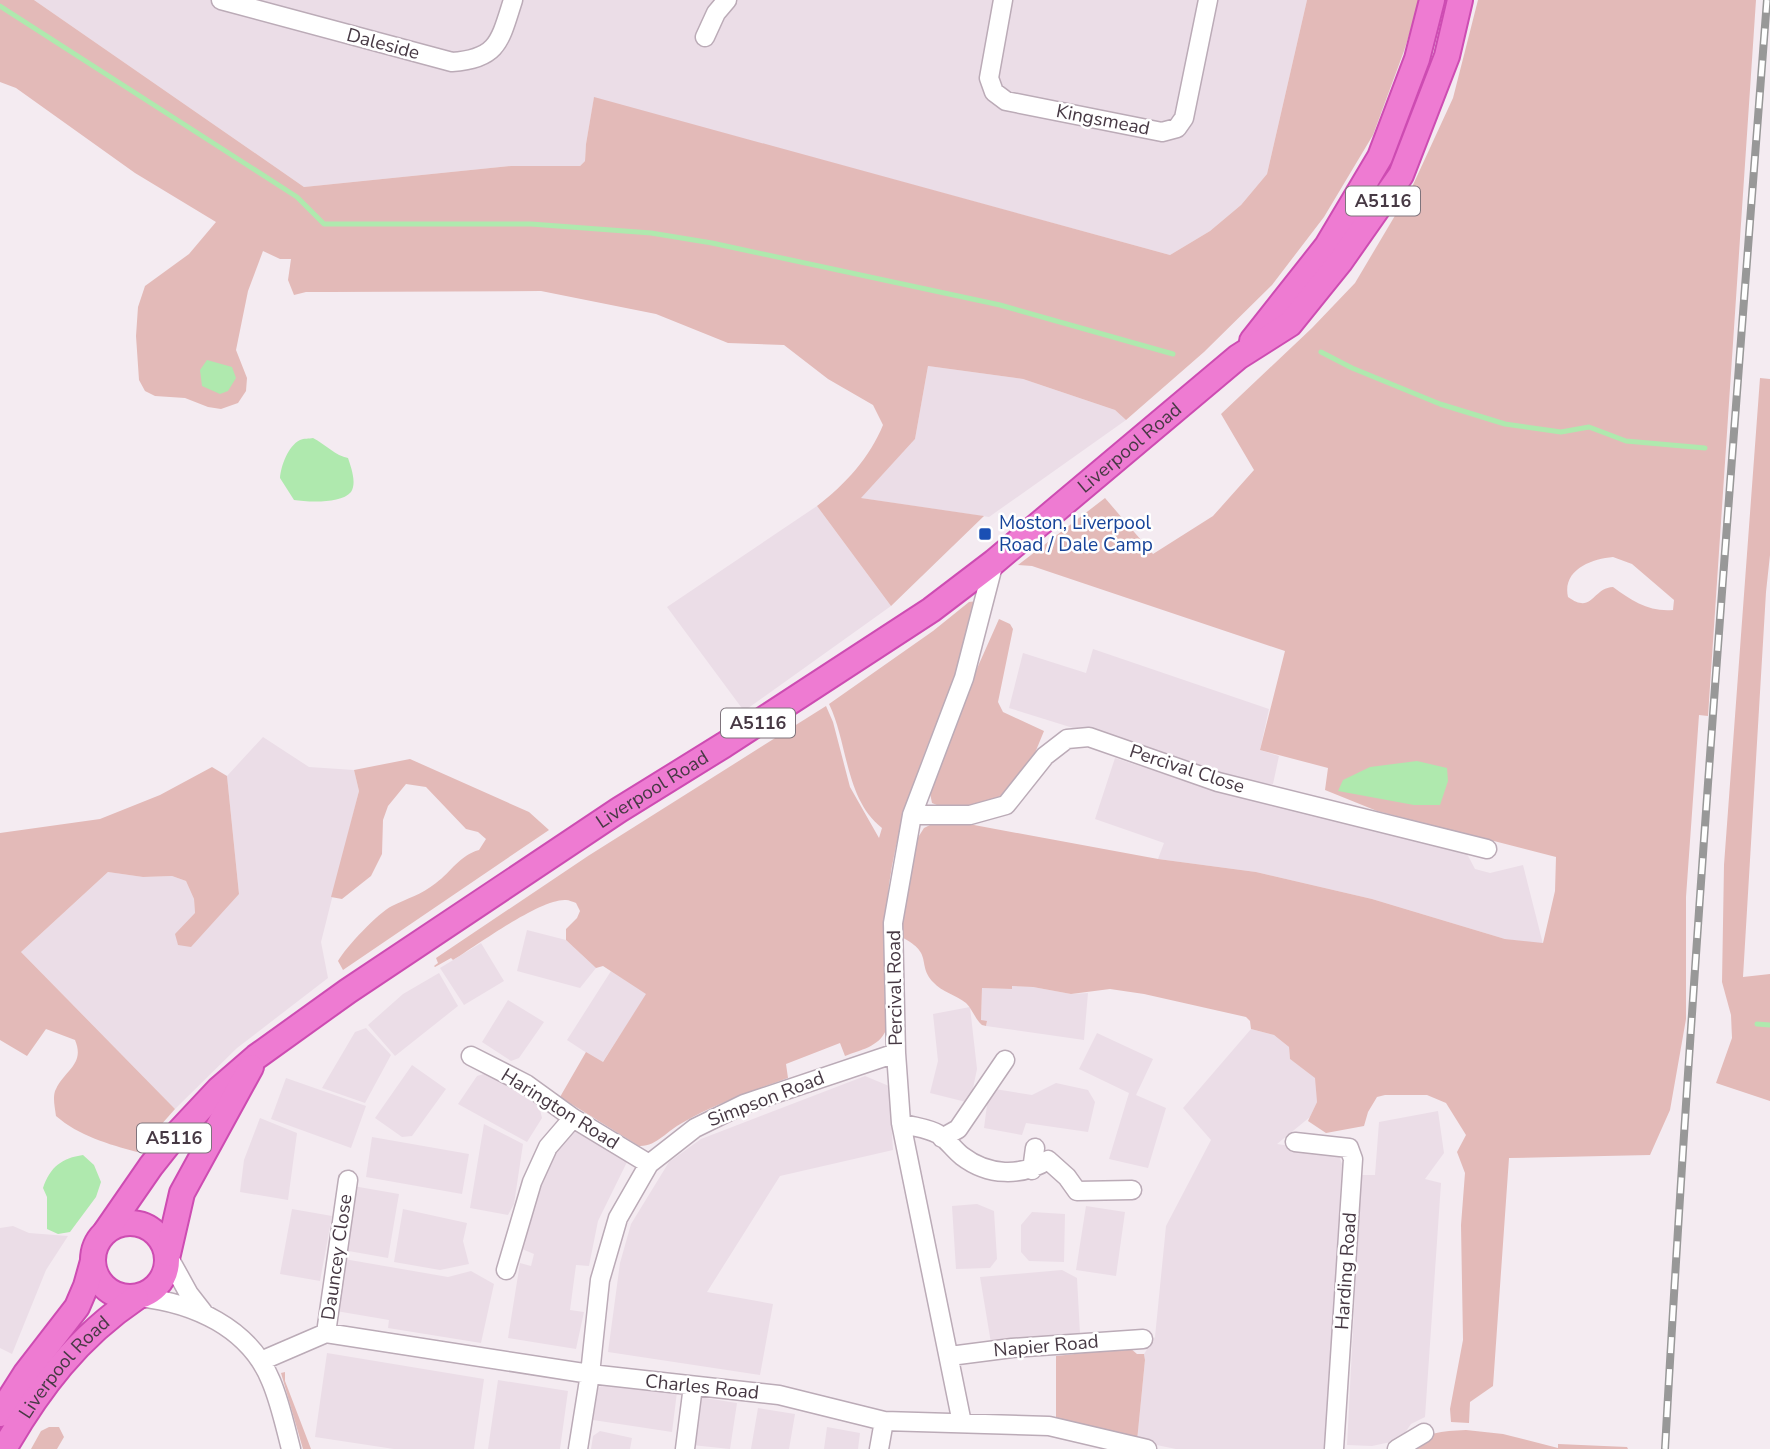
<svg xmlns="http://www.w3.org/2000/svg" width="1770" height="1449" font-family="'Nunito Sans',sans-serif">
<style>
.residential{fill:#ebdde7}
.green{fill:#e3bab8;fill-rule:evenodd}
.water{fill:#afe9ae}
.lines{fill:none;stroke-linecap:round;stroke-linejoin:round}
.stream{stroke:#afe9ae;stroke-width:5}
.minor-casing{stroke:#bbabb7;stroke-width:21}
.highway-casing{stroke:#cd4cb2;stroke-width:28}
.minor{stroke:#fff;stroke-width:18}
.highway{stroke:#ee7bd2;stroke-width:24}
.rail-casing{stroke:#989898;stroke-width:8}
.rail{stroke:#fff;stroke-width:5;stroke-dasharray:16;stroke-linecap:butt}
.transit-dot{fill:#1a4fb4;stroke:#fff;stroke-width:2.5}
.labels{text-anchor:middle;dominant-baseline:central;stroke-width:5;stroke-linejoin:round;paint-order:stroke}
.shield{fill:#fff;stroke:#7e747c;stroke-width:2}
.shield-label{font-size:18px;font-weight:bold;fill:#473944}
.street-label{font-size:19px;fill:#473944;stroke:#fff}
.transit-label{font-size:19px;fill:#164399;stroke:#fff;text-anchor:start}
</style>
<rect width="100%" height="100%" fill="#f4ebf1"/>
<path class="residential" d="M34,0H1307L1267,174L1241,205L1210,231L1170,255L594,98L586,144L585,161L580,166H511L304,187Z
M928,366L1023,379L1115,410L1126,420L989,517L860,498L915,439Z
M817,506L891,606L744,711L667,607Z
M1093,649L1269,709L1260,750L1279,756L1273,784L1250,783L1009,708L1023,653L1086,673Z
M263,737L309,767L354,770L359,791L321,942L328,978L237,1048L175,1109L21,952L108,872L143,877L172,876L186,881L194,899L195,913L239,894L227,776Z
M1115,758L1217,791L1465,850L1475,869L1490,873L1523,865L1543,944L1505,939L1372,899L1256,872L1158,859L1164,843L1095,819Z
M527,930L566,940L596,968L580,988L517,971Z
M481,943L504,981L464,1005L440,968Z
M611,971L647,994L602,1063L567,1040Z
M439,973L458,1006L395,1056L368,1025L403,994Z
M1011,986L1033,987L1071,994L1088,993L1084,1040L986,1026L987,1021H981L982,988L1011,989Z
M508,1000L544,1022L519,1058L511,1061L482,1042Z
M970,1007L977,1069L970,1103L930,1093L938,1061L933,1014Z
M366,1028L391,1055L365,1103L322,1088L355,1032Z
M1251,1029L1274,1035L1289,1047L1290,1059L1316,1078L1317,1102L1310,1117L1277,1144L1338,1153L1342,1164L1325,1449H1176L1137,1441L1145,1360L1144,1354L1155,1337L1166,1226L1211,1140L1183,1108Z
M1097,1033L1153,1059L1136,1095L1166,1108L1148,1168L1109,1159L1129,1093L1079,1069Z
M412,1065L446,1089L412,1136L402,1137L375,1118Z
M491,1072L538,1101L542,1118L527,1142L458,1104L477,1076Z
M865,1076L889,1086L893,1150L780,1176L707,1292L773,1304L760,1375L608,1352L620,1263L631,1224L669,1162L701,1139Z
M286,1078L366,1106L351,1148L271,1119Z
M1056,1083L1088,1090L1095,1102L1088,1132L1026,1123L1022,1135L984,1128L988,1097L995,1089L1032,1095Z
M1438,1111L1444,1153L1425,1179L1441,1183L1425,1417L1411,1424L1400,1440L1372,1446L1347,1445L1361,1175H1375L1379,1122Z
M260,1118L297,1133L288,1200L240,1192L244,1160Z
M484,1124L523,1144L514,1204L508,1215L470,1208Z
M579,1127L627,1157V1162L598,1221L589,1266L576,1265L570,1310L584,1312L576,1349L508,1338L520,1263L531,1266L534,1254L522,1249L534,1195L552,1155L569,1129Z
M372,1137L469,1154L462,1194L366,1177Z
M353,1186L399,1194L388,1258L343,1250Z
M977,1204L994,1211L997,1259L990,1268L956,1269L952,1206Z
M1086,1206L1125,1212L1116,1276L1076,1270Z
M292,1209L332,1216L320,1281L280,1274Z
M403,1209L467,1223L463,1241L469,1264L440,1270L394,1262Z
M1032,1212L1065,1214L1064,1262L1029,1261L1021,1252V1225Z
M13,1226L29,1233L68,1236L46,1270L12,1354L0,1348V1228Z
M344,1259L448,1277L471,1271L494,1284L481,1343L388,1328L389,1320L336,1311Z
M1062,1270L1077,1278L1080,1334L991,1343L980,1277Z
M327,1353L484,1379L474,1449H394L315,1437Z
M498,1380L568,1391L560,1449H488Z
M610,1381L677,1392L672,1432L593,1420L598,1388Z
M699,1397L737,1403L730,1449L692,1445Z
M758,1408L795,1414L789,1449H751Z
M827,1427L860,1433L858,1449H824Z
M600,1431L632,1438L630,1449H591L593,1436Z"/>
<path class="green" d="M0,0H34L304,187L511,166H580L585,161L586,144L594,97L1170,255L1210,231L1241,205L1267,174L1307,0H1420L1404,51L1373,135L1324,217L1272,285L1204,352L1126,420L1115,410L1023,379L928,366L915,439L861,498L984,516L891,606L817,506C845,485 870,457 883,425L873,405L828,379L784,345L728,343L656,314L541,291L329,292H306L294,295L288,280L291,259H280L263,251L248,291L236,350L247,378L246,391L238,403L221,409L208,407L185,398L155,396L145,391L139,380L136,336L138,307L145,286L189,254L216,222L135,173L16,88L0,82Z
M1478,0H1756L1708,716L1699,715L1686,897V1019L1670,1110L1650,1155L1509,1158L1493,1386L1470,1402L1469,1423L1451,1422L1450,1409L1463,1340L1461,1225L1465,1173L1457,1152L1466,1135L1446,1103L1427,1095H1385L1377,1097L1368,1112L1364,1126L1326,1133L1308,1121L1317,1102L1315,1078L1290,1059L1289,1047L1274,1035L1251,1029L1250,1021L1246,1017L1144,994L1110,989L1071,994L1033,987L1012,986V989L982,988L981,1020L987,1021L986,1026L982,1025C975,1019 973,1010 966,1003C956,995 942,992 933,982C916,963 935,953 899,936L913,838L917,839L924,828L930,825H974L1158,859L1256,872L1372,899L1505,939L1543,943L1555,891L1556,857L1377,811L1325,790L1328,768L1260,750L1285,651L1032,566L1018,565L1105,498L1153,554L1213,516L1254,470L1221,414L1312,328L1355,283L1412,187L1453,98ZM1613,557L1632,564L1674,600L1673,610C1649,612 1632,601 1613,587C1592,588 1593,615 1568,597C1562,570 1591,559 1613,557Z
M1760,378L1770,379V555L1766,592L1743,977L1770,974V1101L1716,1083L1732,1038L1731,1015L1722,982L1724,865Z
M977,601L985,613C944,705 897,800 887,902C883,945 884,987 886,1030C879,1047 860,1050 845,1056L840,1043L786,1064L788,1078C752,1091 716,1103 682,1123C668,1130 656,1147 639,1146L560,1097L586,1052L603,1062L646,994L603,966L596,968L566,940V929L577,918L580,911L576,903C573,902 569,900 566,900C541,898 476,946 453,960L451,958L435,967L434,966L438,963L436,958L588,856L826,706L833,722L850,787L879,838L882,828C845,799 848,743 829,704L933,631L969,602Z
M999,619L1010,624L1013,629L998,702L1003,712L1044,731L1028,770L1017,787L993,805L944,808L932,803L929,788L951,727Z
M410,759L529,812L549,830L343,970L338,961C346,947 378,913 392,906C408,898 421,895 436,883C451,872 460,855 479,850L486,839L478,832L466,829L426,787L406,784L388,806L383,820L382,854L371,876L342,899L331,897L359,791L354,770Z
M212,767L227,776L239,894L191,947L178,945L175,934L195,913L194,899L186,881L172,876L143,877L108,872L21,952L175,1109L137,1152C108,1144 79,1136 56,1116C55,1108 52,1096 56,1089C66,1069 85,1064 75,1040L46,1029L27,1056L0,1040V833L100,819L160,795Z
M1130,1348L1137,1354H1144L1145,1360L1137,1441L1056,1424V1356Z
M285,1372V1381L311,1449H303L281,1373Z
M49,1427H59L64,1437L57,1449H31L41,1431Z
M1466,1430L1503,1434L1558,1448V1444L1627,1447L1628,1449H1406C1426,1432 1441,1431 1466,1430Z"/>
<path class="water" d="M207,360L232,367L236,378L228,391L220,394L202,386L200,370Z
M313,438C325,444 336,456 348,458C351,467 357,483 351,492C341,504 308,502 294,500L280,478C281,466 288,446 300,440C304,438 309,439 313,438Z
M1417,761L1447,768L1448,781L1440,805H1414L1338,791L1343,780L1370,767Z
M83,1155L94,1165L101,1182L96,1197L70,1232L58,1234L47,1229V1197L43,1188C50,1167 62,1158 83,1155Z"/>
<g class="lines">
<path class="stream" d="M0,6L297,197L324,224H531L651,233L712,243L1000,305L1173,354
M1321,352L1352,368L1440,404L1505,424L1561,432L1589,427L1626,441L1705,448
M1757,1024L1770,1025"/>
<defs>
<path id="minor" d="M221,0L452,62C498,59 500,41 513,0
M1003,0L989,78L994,92L1006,101L1162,132L1177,128L1184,118L1208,0
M705,37L716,13L727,0
M912,815H970L1006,805L1045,756L1067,739L1089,737L1218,782L1487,849
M471,1056L526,1084L573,1118L649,1164
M901,1123C913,1127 928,1128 938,1134C947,1139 954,1150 962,1156C988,1176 1021,1177 1048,1160L1067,1177L1077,1191L1132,1190
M942,1138L958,1129L1005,1060
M1295,1142L1349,1148L1353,1159L1334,1449
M1032,1170L1035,1148
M168,1256L189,1294L203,1312
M506,1270L532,1182L548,1147L573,1118
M139,1297C193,1303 249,1327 271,1381C280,1402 285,1426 291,1449
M326,1333L348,1180
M950,1356L1012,1348L1143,1339
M261,1361L326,1333L590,1374L779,1395L884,1421L1049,1426L1147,1449
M962,1423L901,1123L896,1053L893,923L912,815L964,678L994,562
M578,1449L590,1374L600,1280L618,1218L649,1164L695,1128L744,1104L896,1053
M685,1449L693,1386
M879,1449L884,1421
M1397,1449L1424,1433"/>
<g id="highway">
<path d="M1252,341L1327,246L1380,157L1417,59L1432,0"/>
<circle cx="130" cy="1260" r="37"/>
<path id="s1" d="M106,1231L151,1166L174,1137L219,1089L256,1057L348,991L619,810L724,745L931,610L994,562L1238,357L1290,324L1340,262L1401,175L1447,56L1460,0"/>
<path d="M168,1254L182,1193L251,1067"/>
<path d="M0,1414L26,1373L77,1307L86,1286L93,1261"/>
<path id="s2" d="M4,1449C39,1388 78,1337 136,1298"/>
</g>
</defs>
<use href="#minor" class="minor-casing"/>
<use href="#highway" class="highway-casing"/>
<use href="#minor" class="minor"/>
<use href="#highway" class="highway"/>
<defs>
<path id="rail" d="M1665,1449C1692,966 1730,483 1767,0"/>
</defs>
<use href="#rail" class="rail-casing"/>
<use href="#rail" class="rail"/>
</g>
<rect class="transit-dot" x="978" y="527" width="14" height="14" rx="3.5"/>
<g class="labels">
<g class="shield">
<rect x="1346" y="186.5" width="74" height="29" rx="5"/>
<rect x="721" y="708.5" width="74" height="29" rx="5"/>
<rect x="137" y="1123.5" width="74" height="29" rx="5"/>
</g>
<g class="shield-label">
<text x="1383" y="201">A5116</text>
<text x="758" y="723">A5116</text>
<text x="174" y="1138">A5116</text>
</g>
<g class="street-label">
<text transform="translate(383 44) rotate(15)">Daleside</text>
<text transform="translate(1103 120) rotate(11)">Kingsmead</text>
<text stroke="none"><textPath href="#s1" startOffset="1297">Liverpool Road</textPath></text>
<text transform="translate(1187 769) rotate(18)">Percival Close</text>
<text stroke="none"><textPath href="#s1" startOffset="709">Liverpool Road</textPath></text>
<text transform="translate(895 988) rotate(-91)">Percival Road</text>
<text transform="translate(766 1099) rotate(-21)">Simpson Road</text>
<text transform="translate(560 1109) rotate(32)">Harington Road</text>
<text transform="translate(337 1257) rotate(-82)">Dauncey Close</text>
<text transform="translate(1346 1271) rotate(-86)">Harding Road</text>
<text transform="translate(1046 1346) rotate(-5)">Napier Road</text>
<text stroke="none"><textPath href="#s2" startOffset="102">Liverpool Road</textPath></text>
<text transform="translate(702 1387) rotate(6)">Charles Road</text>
</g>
<g class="transit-label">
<text x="999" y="523">Moston, Liverpool<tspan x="999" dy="22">Road / Dale Camp</tspan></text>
</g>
</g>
</svg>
